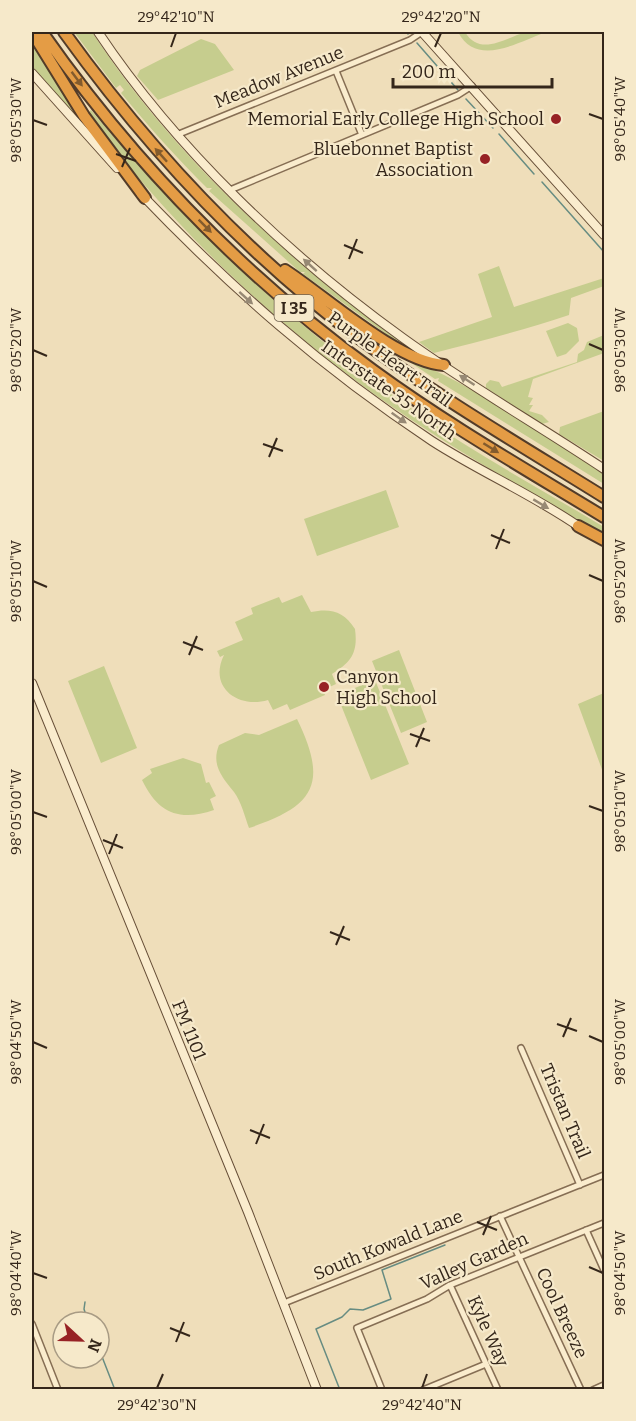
<svg xmlns="http://www.w3.org/2000/svg" width="636" height="1421" font-family="Bitter,serif">
<style>
.green{fill:#c6cd8e}
.lines{fill:none;stroke-linecap:round;stroke-linejoin:round}
.stream{stroke:#678c82;stroke-width:1.5}
.street-casing{stroke:#866e54;stroke-width:8}
.secondary-casing{stroke:#674f38;stroke-width:10}
.highway-casing{stroke:#533c29;stroke-width:14}
.street{stroke:#faeccd;stroke-width:5}
.secondary{stroke:#faeccd;stroke-width:8}
.highway{stroke:#e49c45;stroke-width:10}
.oneway{fill:#835b2d}
.oneway2{fill:#978974}
.ticks{fill:none;stroke:#34261a;stroke-width:2}
.poi-dot{fill:#972225;stroke:#f6e9ca;stroke-width:2}
.labels{text-anchor:middle;dominant-baseline:central;stroke-width:4.5;stroke-linejoin:round;paint-order:stroke}
.shield{fill:#f6e9ca;stroke:#6e604f;stroke-width:1.5}
.shield-label{font-size:16px;font-weight:bold;fill:#34261a}
.street-label{font-size:18px;fill:#34261a;stroke:#f6e9ca}
.poi-label{font-size:18px;fill:#34261a;stroke:#f6e9ca;text-anchor:end}
.neatline{fill:none;stroke:#34261a;stroke-width:2}
.ticks-label{font-size:15px;text-anchor:middle;fill:#34261a}
</style>
<rect width="100%" height="100%" fill="#efdeba"/>
<path class="green" d="M74,32H92C170,152 285,258 402,343L400,344L303,274L305,272H300L209,191L212,188H207C177,158 148,126 121,93L124,90L120,85L116,88Z
M458,32H465C480,57 505,38 526,32C532,31 539,31 546,32C518,42 477,68 458,32Z
M201,39L215,44L234,70L158,100L137,76L140,70Z
M32,41L77,113L75,116L32,66Z
M91,110C186,225 293,326 415,411C475,454 541,489 604,527V535C540,498 475,462 413,421C288,338 177,233 87,114Z
M499,266L514,307L604,278V286L571,298L569,315C524,330 480,341 434,353L419,342L492,317L478,274Z
M568,323L577,328L579,341L566,354L557,357L546,331Z
M604,335V353L533,379L528,397L533,398L529,405H533L529,411L542,415L549,422L542,424L486,388V384L490,380L499,382L502,387L577,362L578,354L584,350L587,342Z
M401,356C474,384 539,432 604,474V484L438,381L439,378L435,379Z
M604,411V461L559,434L560,427Z
M386,490L399,527L317,556L304,519Z
M302,595L311,612C330,608 344,611 355,629C358,652 352,662 332,674L336,684L323,690L325,695L290,710L287,704L273,710L268,700C238,709 208,687 224,655L220,657L217,651L243,640L235,622L253,614L251,608L279,597L282,603Z
M399,650L427,722L401,733L372,661Z
M104,666L137,748L101,763L68,681Z
M375,680L409,764L371,780L337,695Z
M604,693V775L578,704Z
M297,719C328,783 316,806 249,828C245,817 241,801 234,792C222,777 211,765 219,745L245,733L259,735Z
M183,758L201,764L206,783L209,782L216,796L210,799L214,810C179,822 158,813 142,780L152,773L150,769Z"/>
<g class="lines">
<path class="stream" d="M406,32L408,34
M417,43L458,90
M466,99L493,128
M499,134L534,174
M542,182L604,252
M85,1302L84,1309L88,1322
M99,1349L115,1390
M340,1390L316,1329L342,1317L350,1309L363,1310L391,1299L382,1270L445,1245"/>
<defs>
<path id="street" d="M336,71L362,135
M179,134L410,40L422,32
M230,190L458,95L472,86
M521,1048L580,1185
M500,1216L581,1390
M586,1230L604,1270
M450,1285L498,1390
M284,1303L604,1175
M32,1324L58,1390
M382,1390L357,1328L427,1299L450,1285L604,1223
M423,1390L486,1364
M593,1390L604,1385"/>
<path id="secondary" d="M98,32C176,149 289,256 403,338C468,385 538,425 604,469
M422,32L604,235
M32,73L117,168
M141,194C232,289 322,368 432,441C480,472 534,495 581,528
M32,683L248,1212L317,1390"/>
<path id="highway" d="M32,32L84,116L145,198
M42,32C133,162 246,278 374,371C448,425 527,470 604,517
M64,32C147,147 245,253 360,339C438,397 522,446 604,497
M285,270C325,296 397,362 444,365
M578,526L604,540"/>
</defs>
<use href="#street" class="street-casing"/>
<use href="#secondary" class="secondary-casing"/>
<use href="#highway" class="highway-casing"/>
<use href="#street" class="street"/>
<use href="#secondary" class="secondary"/>
<use href="#highway" class="highway"/>
</g>
<defs><path id="oneway-solid" d="M-6-.8H1V-3.2L6.5 0L1 3.2V.8H-6Z" transform="scale(1.5)"/></defs>
<g class="oneway">
<use href="#oneway-solid" transform="translate(77 79) rotate(53)"/>
<use href="#oneway-solid" transform="translate(161 155) rotate(-132)"/>
<use href="#oneway-solid" transform="translate(205 226) rotate(45)"/>
<use href="#oneway-solid" transform="translate(491 448) rotate(32)"/>
</g>
<g class="oneway2">
<use href="#oneway-solid" transform="translate(310 265) rotate(-138)"/>
<use href="#oneway-solid" transform="translate(246 298) rotate(42)"/>
<use href="#oneway-solid" transform="translate(467 380) rotate(-147)"/>
<use href="#oneway-solid" transform="translate(399 418) rotate(35)"/>
<use href="#oneway-solid" transform="translate(541 504) rotate(31)"/>
</g>
<path class="ticks" d="M171,47L176,33M435,47L441,33M589,114L603,119M33,120L47,125M116,154L136,161M122,167L130,148M344,245L363,253M349,259L357,239M589,344L603,350M33,350L47,356M263,444L283,451M269,457L277,438M491,535L510,543M496,549L504,529M589,575L603,581M33,581L47,587M183,642L203,650M189,655L197,636M410,734L430,741M416,747L424,728M589,806L603,811M33,812L47,817M103,840L123,848M109,854L117,834M330,932L350,940M336,945L344,926M557,1024L577,1031M589,1036L603,1042M563,1037L571,1018M33,1042L47,1048M250,1130L270,1138M256,1144L264,1124M477,1222L497,1230M483,1235L491,1216M589,1267L603,1273M33,1273L47,1278M170,1328L190,1336M176,1342L184,1322M157,1388L163,1374M422,1388L427,1374"/>
<g class="poi-dot">
<circle cx="556" cy="119" r="6"/>
<circle cx="485" cy="159" r="6"/>
<circle cx="324" cy="687" r="6"/>
</g>
<g class="labels">
<rect class="shield" x="274.5" y="295" width="39" height="26" rx="4.5"/>
<g class="shield-label">
<text x="294" y="308">I 35</text>
</g>
<g class="street-label">
<text transform="translate(279 77) rotate(-22)">Meadow Avenue</text>
<text transform="translate(390 359) rotate(36)">Purple Heart Trail</text>
<text transform="translate(389 390) rotate(35)">Interstate 35 North</text>
<text transform="translate(189 1030) rotate(68)">FM 1101</text>
<text transform="translate(565 1111) rotate(67)">Tristan Trail</text>
<text transform="translate(388 1245) rotate(-22)">South Kowald Lane</text>
<text transform="translate(474 1261) rotate(-24)">Valley Garden</text>
<text transform="translate(562 1313) rotate(65)">Cool Breeze</text>
<text transform="translate(488 1331) rotate(66)">Kyle Way</text>
</g>
<g class="poi-label">
<text x="544" y="119">Memorial Early College High School</text>
<text x="473" y="149">Bluebonnet Baptist<tspan x="473" dy="21">Association</tspan></text>
<text x="336" y="677" text-anchor="start">Canyon<tspan x="336" dy="21">High School</tspan></text>
</g>
</g>
<rect width="636" height="1421" fill="none" stroke="#f6e9ca" stroke-width="66"/>
<g transform="translate(81 1340) rotate(112)"><circle r="28" fill="#f6e9ca" stroke="#a89b84" stroke-width="1.5"/>
<path d="M0-4.5L10 22L0 15L-10 22Z" fill="#972225"/>
<text y="-9" font-size="16" font-weight="bold" text-anchor="middle" fill="#34261a">N</text>
</g>
<path d="M393 78v9h159v-9" fill="none" stroke="#34261a" stroke-width="3"/>
<text x="402" y="78" font-size="18" fill="#34261a" stroke="#f6e9ca" stroke-width="4.5" paint-order="stroke">200 m</text>
<rect x="33" y="33" width="570" height="1355" class="neatline"/>
<g class="ticks-label">
<text x="176" y="22">29°42'10"N</text>
<text x="441" y="22">29°42'20"N</text>
<text transform="translate(620 119) rotate(-90)" y="5">98°05'40"W</text>
<text transform="translate(16 120) rotate(-90)" y="5">98°05'30"W</text>
<text transform="translate(620 350) rotate(-90)" y="5">98°05'30"W</text>
<text transform="translate(16 350) rotate(-90)" y="5">98°05'20"W</text>
<text transform="translate(620 581) rotate(-90)" y="5">98°05'20"W</text>
<text transform="translate(16 581) rotate(-90)" y="5">98°05'10"W</text>
<text transform="translate(620 811) rotate(-90)" y="5">98°05'10"W</text>
<text transform="translate(16 812) rotate(-90)" y="5">98°05'00"W</text>
<text transform="translate(620 1042) rotate(-90)" y="5">98°05'00"W</text>
<text transform="translate(16 1042) rotate(-90)" y="5">98°04'50"W</text>
<text transform="translate(620 1273) rotate(-90)" y="5">98°04'50"W</text>
<text transform="translate(16 1273) rotate(-90)" y="5">98°04'40"W</text>
<text x="157" y="1410">29°42'30"N</text>
<text x="422" y="1410">29°42'40"N</text>
</g>
</svg>
